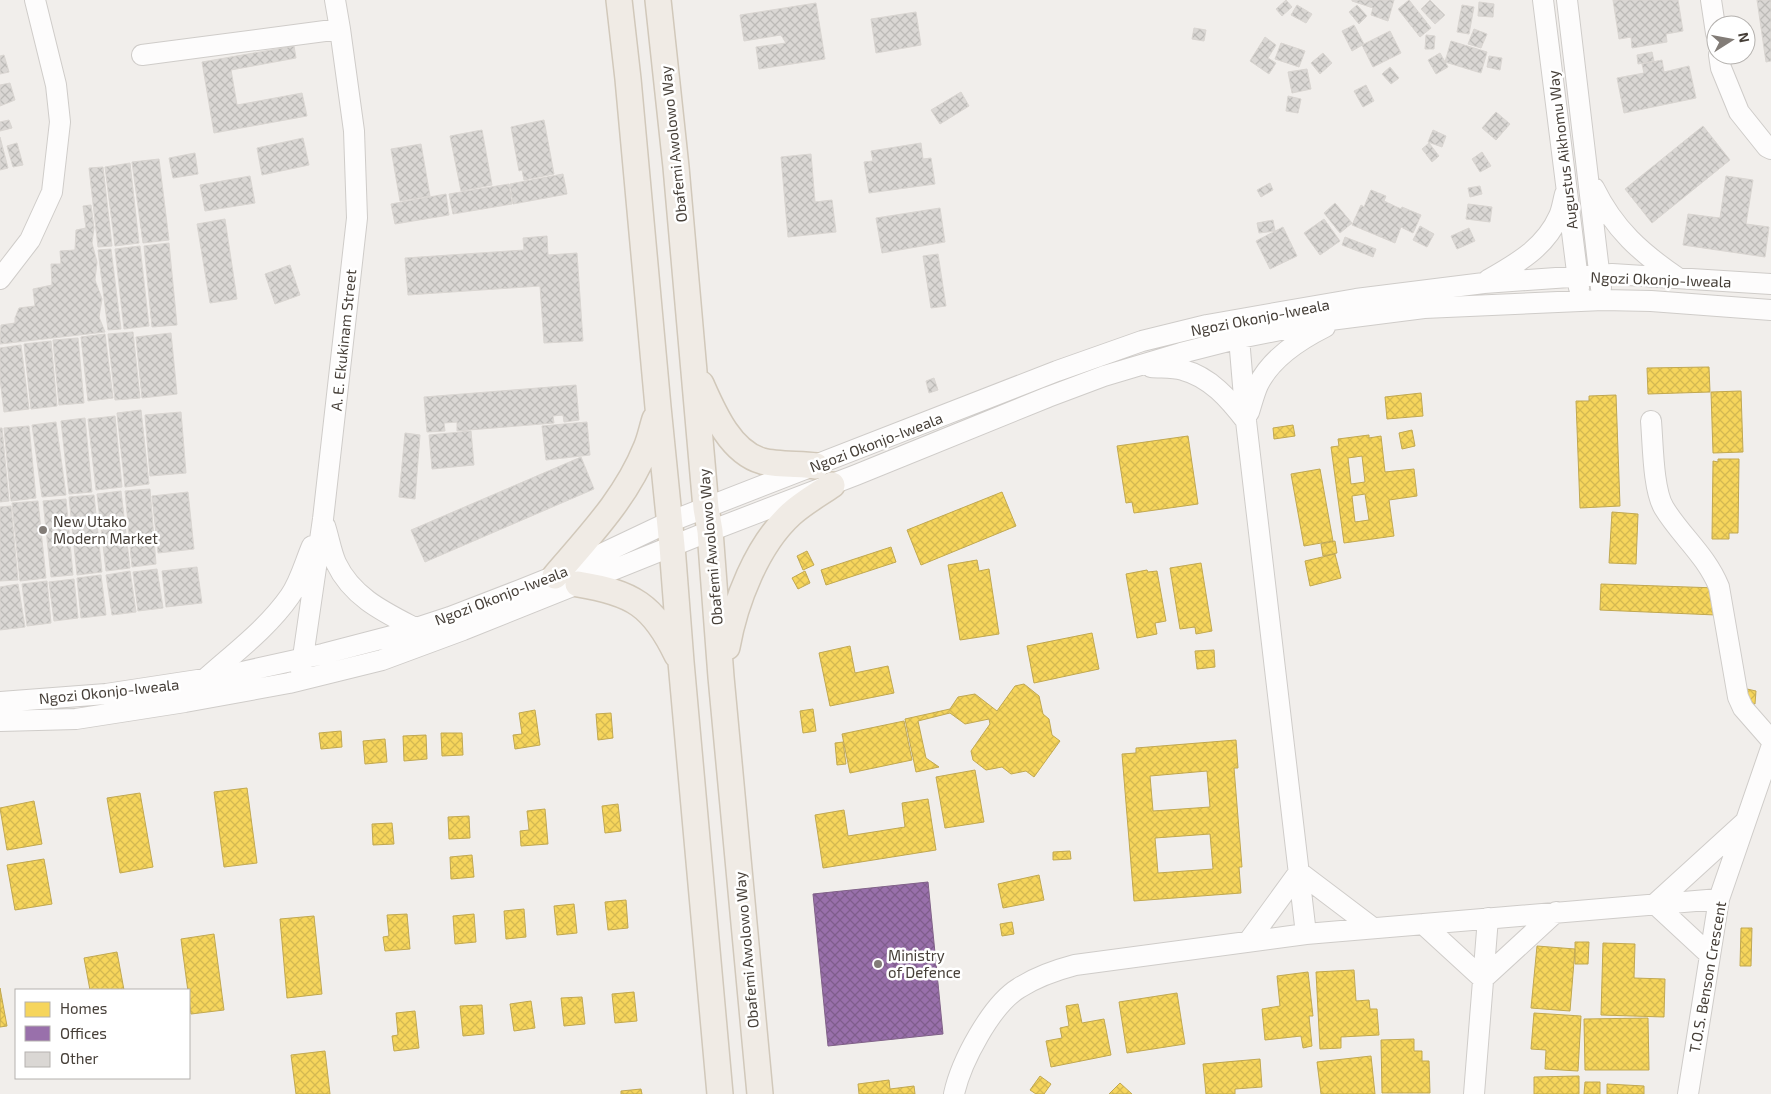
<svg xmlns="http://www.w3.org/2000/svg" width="1771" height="1094" font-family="'Exo 2',sans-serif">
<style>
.homes{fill:url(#homes-cross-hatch);stroke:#c1a851;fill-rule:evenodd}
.offices{fill:url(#offices-cross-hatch);stroke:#806188}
.building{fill:url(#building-cross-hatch);stroke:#d9d5d1}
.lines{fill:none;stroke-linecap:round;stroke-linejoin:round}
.minor-casing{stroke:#cfccc9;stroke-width:22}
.major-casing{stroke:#d1c8ba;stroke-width:28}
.minor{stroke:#fdfcfc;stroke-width:20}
.major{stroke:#f0ebe5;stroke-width:25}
.poi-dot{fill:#827c77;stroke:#fff;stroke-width:2}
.labels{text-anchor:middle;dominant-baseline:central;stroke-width:5;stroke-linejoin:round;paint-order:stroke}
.street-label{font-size:15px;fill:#463f38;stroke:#fff}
.poi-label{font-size:15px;fill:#463f38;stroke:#fff;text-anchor:start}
</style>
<defs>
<pattern id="homes-cross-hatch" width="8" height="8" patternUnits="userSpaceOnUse" patternTransform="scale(1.25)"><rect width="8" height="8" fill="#f6d55c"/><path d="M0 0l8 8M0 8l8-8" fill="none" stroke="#d4b851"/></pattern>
<pattern id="offices-cross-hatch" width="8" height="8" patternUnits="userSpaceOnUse" patternTransform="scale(1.25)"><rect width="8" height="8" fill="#9970ab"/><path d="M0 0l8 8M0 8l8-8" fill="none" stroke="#7f5d8c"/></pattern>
<pattern id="building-cross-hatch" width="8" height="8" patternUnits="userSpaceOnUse" patternTransform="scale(1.25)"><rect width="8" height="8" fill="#dad7d4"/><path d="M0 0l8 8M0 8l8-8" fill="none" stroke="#bcbab7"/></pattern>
</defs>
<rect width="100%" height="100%" fill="#f1eeeb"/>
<path class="homes" d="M1709,367L1710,392L1648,394L1647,368Z
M1741,391L1743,452L1713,453L1711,392Z
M1421,393L1423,416L1387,419L1385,397Z
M1616,395L1620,506L1580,508L1576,401H1589V396Z
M1293,425L1295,436L1274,439L1273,428Z
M1412,430L1415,446L1402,449L1399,433Z
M1369,435V438L1381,436L1385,472L1414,469L1417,496L1389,500L1394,536L1344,543L1331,447L1339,446L1338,439ZM1362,456L1365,482L1351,484L1348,458ZM1365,494L1369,520L1355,522L1352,496Z
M1188,436L1198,504L1134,513L1132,502L1126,503L1117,446Z
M1718,459H1739L1738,533H1729V539H1712L1713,461L1718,462Z
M1320,469L1333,541L1304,546L1291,474Z
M1002,492L1016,526L921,565L907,530Z
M1612,512L1638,514L1636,564L1609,563Z
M1335,541L1337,553L1323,556L1321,544Z
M891,547L896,562L826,585L821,570Z
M807,551L814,565L803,570L797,556Z
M1335,554L1341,578L1310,586L1305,561Z
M977,560L979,571L989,569L999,634L960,640L948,565Z
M1201,563L1212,631L1196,634L1195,627L1180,629L1170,568Z
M1147,570L1148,572L1157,571L1166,621L1155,623L1157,634L1137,638L1126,574Z
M805,571L810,583L798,589L792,578Z
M1601,584L1717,588L1716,615L1600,610Z
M1092,633L1099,669L1034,683L1027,646Z
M850,646L855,673L888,666L894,693L830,706L819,653Z
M1214,650L1215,667L1197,669L1195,651Z
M1024,684L1039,696L1043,714L1049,719L1052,735L1060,741L1034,777L1026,771L1011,774L1002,767L986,770L973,760L971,751L990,724L989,719L965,724L950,713L918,721L926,758L939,767L916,772L905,719L950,709L958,697L975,694L997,711L1015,686Z
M1747,689L1756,691L1755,704L1745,703Z
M813,709L816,731L803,733L800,711Z
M535,710L540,745L515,749L513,735L522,734L519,713Z
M611,713L613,738L598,740L596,714Z
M904,721L912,760L850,773L842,734Z
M341,731L342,747L321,749L319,733Z
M441,733H462L463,755L442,756Z
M426,735L427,759L404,761L403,736Z
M385,739L387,762L365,764L363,741Z
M1236,740L1238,768H1234L1242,867H1239L1241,893L1134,901L1122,754L1136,753V748ZM1207,771L1210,807L1153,811L1150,776ZM1210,834L1213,869L1158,873L1155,838Z
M843,742L846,764L837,765L835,743Z
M975,770L984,822L945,828L936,777Z
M247,788L257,863L224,867L214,792Z
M140,793L153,867L120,873L107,798Z
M928,799L936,850L823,868L815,815L844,810L848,836L905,827L902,803Z
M34,801L42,844L7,850L0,808Z
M618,804L621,831L605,833L602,806Z
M545,809L548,844L521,846L520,831L529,830L527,811Z
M469,816L470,838L449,839L448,817Z
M392,823L394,844L373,845L372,824Z
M1070,851L1071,859L1053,860V852Z
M472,855L474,877L451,879L450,857Z
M44,859L52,904L15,910L7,865Z
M1039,875L1044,900L1003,908L998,884Z
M626,900L628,928L608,930L605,902Z
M574,904L577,933L557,935L554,906Z
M524,909L526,937L506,939L504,911Z
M407,914L410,949L385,951L383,937L389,936L387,915Z
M474,914L476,942L455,944L453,916Z
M314,916L322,994L287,998L280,919Z
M1012,922L1014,934L1002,936L1000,924Z
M1741,928H1752L1751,966H1740Z
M214,934L224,1010L191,1014L181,939Z
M1575,942H1589L1588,964H1575Z
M1603,943L1635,944L1634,978L1665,979L1664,1017L1601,1015Z
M1537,946L1575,949L1570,1011L1531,1008Z
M117,952L124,990H90L84,958Z
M1354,970L1356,1001L1369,1000L1370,1009H1377L1379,1035L1341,1037V1048L1320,1049L1316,972Z
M1308,972L1313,1016H1309L1312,1046L1303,1048L1301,1036L1265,1040L1262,1009L1280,1006L1277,976Z
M0,988L7,1026L0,1027Z
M634,992L637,1021L615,1023L612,994Z
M1177,993L1185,1044L1127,1053L1119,1002Z
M582,997L585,1024L564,1026L561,998Z
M531,1001L535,1028L514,1031L510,1004Z
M1078,1004L1082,1023L1104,1019L1111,1055L1051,1067L1046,1041L1062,1038L1060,1028L1069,1026L1066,1006Z
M482,1005L484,1034L463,1036L460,1006Z
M415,1011L419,1048L394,1051L392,1036L398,1035L396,1013Z
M1534,1013L1581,1016L1578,1071L1545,1069L1546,1050L1531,1049Z
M1648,1018L1649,1070H1585L1584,1019Z
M1414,1039V1051H1422V1061H1429L1430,1093H1382L1381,1040Z
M325,1051L330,1094H296L291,1055Z
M1371,1056L1375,1094H1321L1317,1062Z
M1260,1059L1262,1087L1235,1089V1094H1206L1203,1064Z
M1040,1076L1051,1084L1044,1094H1036L1030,1090Z
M1579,1076V1094H1534V1077Z
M889,1080L890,1089L914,1086L915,1094H859L858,1084Z
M1585,1082H1600V1094H1584Z
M1120,1083L1132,1094H1109Z
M1607,1084L1644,1086V1094H1607Z
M641,1089L642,1094H621V1091Z"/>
<path class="offices" d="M928,882L943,1034L828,1046L813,894Z"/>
<path class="building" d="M1286,0L1292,7L1282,16L1276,9Z
M1352,0H1394L1388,21L1371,15L1373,8L1352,1Z
M1409,0L1431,28L1420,37L1398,9Z
M1430,0L1445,15L1435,24L1421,9Z
M1613,0H1678L1683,31L1666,34L1667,42L1632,48L1631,37L1619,39Z
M1757,0H1771V61L1766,62Z
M1479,2L1494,4L1493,17L1478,16Z
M816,3L825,59L759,69L756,47L786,43L781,35L744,41L740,15Z
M1297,5L1312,14L1306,23L1291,15Z
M1357,5L1367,16L1359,24L1349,12Z
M1462,5L1474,7L1469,34L1457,32Z
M916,12L921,45L876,53L871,19Z
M1354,25L1364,44L1352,51L1342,31Z
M1194,28L1206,30L1204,41L1192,39Z
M1474,29L1487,34L1481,48L1468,44Z
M1390,31L1401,53L1373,67L1362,45Z
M1426,35L1435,36L1434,49H1425Z
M1265,37L1276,45L1268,58L1276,63L1269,74L1250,61Z
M1451,41L1487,52L1481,73L1445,62Z
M1281,43L1305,51L1299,67L1275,59Z
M294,46L296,58L231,70L237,105L302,93L307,116L214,133L202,62Z
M1652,52L1654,61L1638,64L1637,55Z
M1323,53L1332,63L1320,74L1311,63Z
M1440,53L1448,67L1436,74L1428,60Z
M4,55L9,72L0,74V56Z
M1489,56L1502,58L1500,70L1487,67Z
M1662,60L1664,72L1689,66L1696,98L1624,113L1617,78L1644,73L1642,64Z
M1390,67L1399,78L1391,84L1382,74Z
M1307,69L1311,89L1292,93L1288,72Z
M10,83L15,100L0,106V85Z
M1366,85L1374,101L1363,107L1354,91Z
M961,92L969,106L940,124L931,110Z
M1288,96L1301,99L1298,113L1286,111Z
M1496,112L1510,124L1496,140L1482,128Z
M9,120L12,128L0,131V122Z
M544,120L554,174L524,180L522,170L519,171L511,127Z
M1703,126L1730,160L1652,223L1625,189Z
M482,130L492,185L461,191L450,136Z
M1433,130L1446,136L1442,147L1428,142Z
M0,137L8,168L0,170Z
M303,138L309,165L262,175L257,148Z
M17,143L23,165L13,167L7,146Z
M921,143L923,159L931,158L935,184L869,193L864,162L873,161L871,151Z
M1429,143L1439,156L1432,162L1422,149Z
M421,144L430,196L400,201L391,149Z
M1482,152L1491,166L1480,172L1472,159Z
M195,153L198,174L173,178L169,158Z
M811,154L815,202L832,200L836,232L788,237L781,157Z
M159,159L169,240L143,243L132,162Z
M130,163L139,243L115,246L105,167Z
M103,167L112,246L98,247L89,168Z
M563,174L567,194L513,204L510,184Z
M250,176L255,203L205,211L200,185Z
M1726,176L1753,180L1746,224L1769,227L1765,257L1683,245L1688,214L1720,218Z
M1270,183L1273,190L1261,197L1257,190Z
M509,184L512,204L453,214L449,194Z
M1480,186L1482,194L1470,197L1468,188Z
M1371,190L1386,196L1384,201L1401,209L1402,207L1421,215L1413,233L1401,227L1395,243L1352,225L1361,205L1364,207Z
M446,194L449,215L395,224L391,204Z
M1335,203L1352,223L1340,233L1324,213Z
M1468,204L1492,207L1490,222L1466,219Z
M91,205L94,228L92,243L97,262L95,280L102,299L99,317L105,332L0,344L1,325L15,323V318L19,308L35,306L33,289L52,285L51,264H61L60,251L75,250L76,230L86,228L83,206Z
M940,208L945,242L882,253L876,218Z
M225,219L237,299L210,303L197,224Z
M1324,219L1340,241L1320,255L1304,233Z
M1273,220L1275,231L1259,233L1257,223Z
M1420,226L1434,234L1427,247L1413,240Z
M1283,227L1297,256L1270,269L1256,241Z
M1469,228L1475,241L1457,249L1451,236Z
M547,236L548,255L577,253L583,341L544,343L540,286L408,295L405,258L524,250L523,238Z
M1345,237L1376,249L1373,257L1342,245Z
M169,243L177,325L152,327L144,246Z
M140,246L149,326L124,329L115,249Z
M111,249L121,329L108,330L98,250Z
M938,254L946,306L931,308L923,256Z
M290,265L300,295L275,304L265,274Z
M133,332L140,398L115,400L108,334Z
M171,333L177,394L142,398L136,337Z
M105,334L113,398L88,401L81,337Z
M78,338L84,403L59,405L53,340Z
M51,341L57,406L31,409L24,344Z
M21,345L29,409L4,412L0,379V348Z
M934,378L938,390L929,393L926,381Z
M576,385L579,420L564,422L563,415L553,416L554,423L457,431V422L444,423L445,431L427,432L424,397Z
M141,410L149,484L125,487L117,413Z
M181,412L186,473L150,476L145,415Z
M115,416L122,487L96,490L88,419Z
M85,418L92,492L69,494L61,421Z
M56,422L66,495L42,497L32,425Z
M587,422L590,455L546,460L542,426Z
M29,426L36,498L11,501L4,428Z
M0,428H2L9,501L0,502Z
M471,431L474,465L432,469L429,435Z
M405,433L420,435L415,499L399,497Z
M581,457L594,489L425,562L411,530Z
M150,489L156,564L132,567L125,491Z
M121,491L130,568L106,571L97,494Z
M188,492L194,549L158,553L152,496Z
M94,495L102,572L77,575L69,497Z
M66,499L73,575L51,577L43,501Z
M38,501L46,578L20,581L12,503Z
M11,506L18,580L0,581V507Z
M197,567L202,603L166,607L162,571Z
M157,569L163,608L138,611L133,572Z
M130,571L136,612L112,615L106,575Z
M101,575L106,615L81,618L77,578Z
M74,579L78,618L54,621L49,582Z
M47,581L51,623L27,626L22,584Z
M18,584L25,627L0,630V587Z"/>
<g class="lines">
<defs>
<path id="minor" d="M1543,0L1579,288
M1567,0L1601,288
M1711,0L1716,33
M142,55L340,29
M1719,55L1721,68L1739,112L1767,147L1771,149
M1594,188C1614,229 1641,253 1678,278
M0,279L30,240L52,192L60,122L56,85L35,0
M1488,280C1516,264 1545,248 1559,216C1562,210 1563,201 1565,194
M1151,367C1161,368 1173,367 1183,370C1210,377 1229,399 1246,421
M1249,412C1252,403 1254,394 1258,385C1271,358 1299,340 1325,327
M1651,421C1653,444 1653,490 1664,508C1681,536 1706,555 1719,587L1738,697L1743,708L1771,740
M325,526C329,538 331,552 336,563C352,597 384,612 415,628
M301,671L323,519L357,218L354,131L340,29L335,0
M204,680C234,653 267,629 290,596C300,582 305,562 312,546
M0,702L106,694L224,676L323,654L392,636L450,617L520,590L555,576L669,522L1057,371L1142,341L1207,325L1356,299L1484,283L1612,274L1771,284
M0,721L76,719L185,702L289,683L382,660L463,630L710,531L856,475L1048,397L1104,376L1181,353L1240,338L1330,320L1424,308L1603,300L1651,301L1771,310
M1423,924L1483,979L1556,912
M1306,934L1719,899
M1248,942L1299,872L1373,928
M1710,955L1655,904L1745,822
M954,1094C961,1062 991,1005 1019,988C1036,977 1056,970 1075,965L1306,934L1246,421L1238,326
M1474,1094L1488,918
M1688,1094L1719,899L1771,748"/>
<path id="major" d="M619,0L628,79L658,407L672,546L681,662L720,1094
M658,0L676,167L706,508L710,531L721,677L760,1094
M701,384C713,411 730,452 762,461C775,465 801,464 816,466
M555,576C589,536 626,498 646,448C650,439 652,428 655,419
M578,584C633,593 653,605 677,655
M727,647C735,602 757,545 791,514C803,503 819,494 832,485"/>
</defs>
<use href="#minor" class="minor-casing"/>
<use href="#major" class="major-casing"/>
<use href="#minor" class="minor"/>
<use href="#major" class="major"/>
</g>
<g class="poi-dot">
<circle cx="43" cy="530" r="5"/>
<circle cx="878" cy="964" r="5"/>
</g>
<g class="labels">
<g class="street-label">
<text transform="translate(673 144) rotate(-96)">Obafemi Awolowo Way</text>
<text transform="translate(1562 150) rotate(-97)">Augustus Aikhomu Way</text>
<text transform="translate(1661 279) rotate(2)">Ngozi Okonjo-Iweala</text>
<text transform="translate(1260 317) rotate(-11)">Ngozi Okonjo-Iweala</text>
<text transform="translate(343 340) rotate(-84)">A. E. Ekukinam Street</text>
<text transform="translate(876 442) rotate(-21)">Ngozi Okonjo-Iweala</text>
<text transform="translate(710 547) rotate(-95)">Obafemi Awolowo Way</text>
<text transform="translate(501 595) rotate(-21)">Ngozi Okonjo-Iweala</text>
<text transform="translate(109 691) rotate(-6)">Ngozi Okonjo-Iweala</text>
<text transform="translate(746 950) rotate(-95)">Obafemi Awolowo Way</text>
<text transform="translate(1707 977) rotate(-80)">T.O.S. Benson Crescent</text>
</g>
<g class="poi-label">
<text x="53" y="521">New Utako<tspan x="53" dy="17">Modern Market</tspan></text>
<text x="888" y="955">Ministry<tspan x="888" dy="17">of Defence</tspan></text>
</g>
</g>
<rect x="15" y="989" width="175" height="90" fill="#ffffff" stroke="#b5b2af"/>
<rect x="25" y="1002" width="25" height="15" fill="#f6d55c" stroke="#b5b2af"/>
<text x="60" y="1014" font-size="15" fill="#463f38">Homes</text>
<rect x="25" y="1026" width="25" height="15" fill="#9970ab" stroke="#b5b2af"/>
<text x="60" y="1039" font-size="15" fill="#463f38">Offices</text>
<rect x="25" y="1052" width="25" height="15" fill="#dad7d4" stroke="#b5b2af"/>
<text x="60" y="1064" font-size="15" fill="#463f38">Other</text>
<g transform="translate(1731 40) rotate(79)"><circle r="24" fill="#ffffff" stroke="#b5b2af"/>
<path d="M0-4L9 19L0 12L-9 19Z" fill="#827c77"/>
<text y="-8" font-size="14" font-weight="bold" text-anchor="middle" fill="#463f38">N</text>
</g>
</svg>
